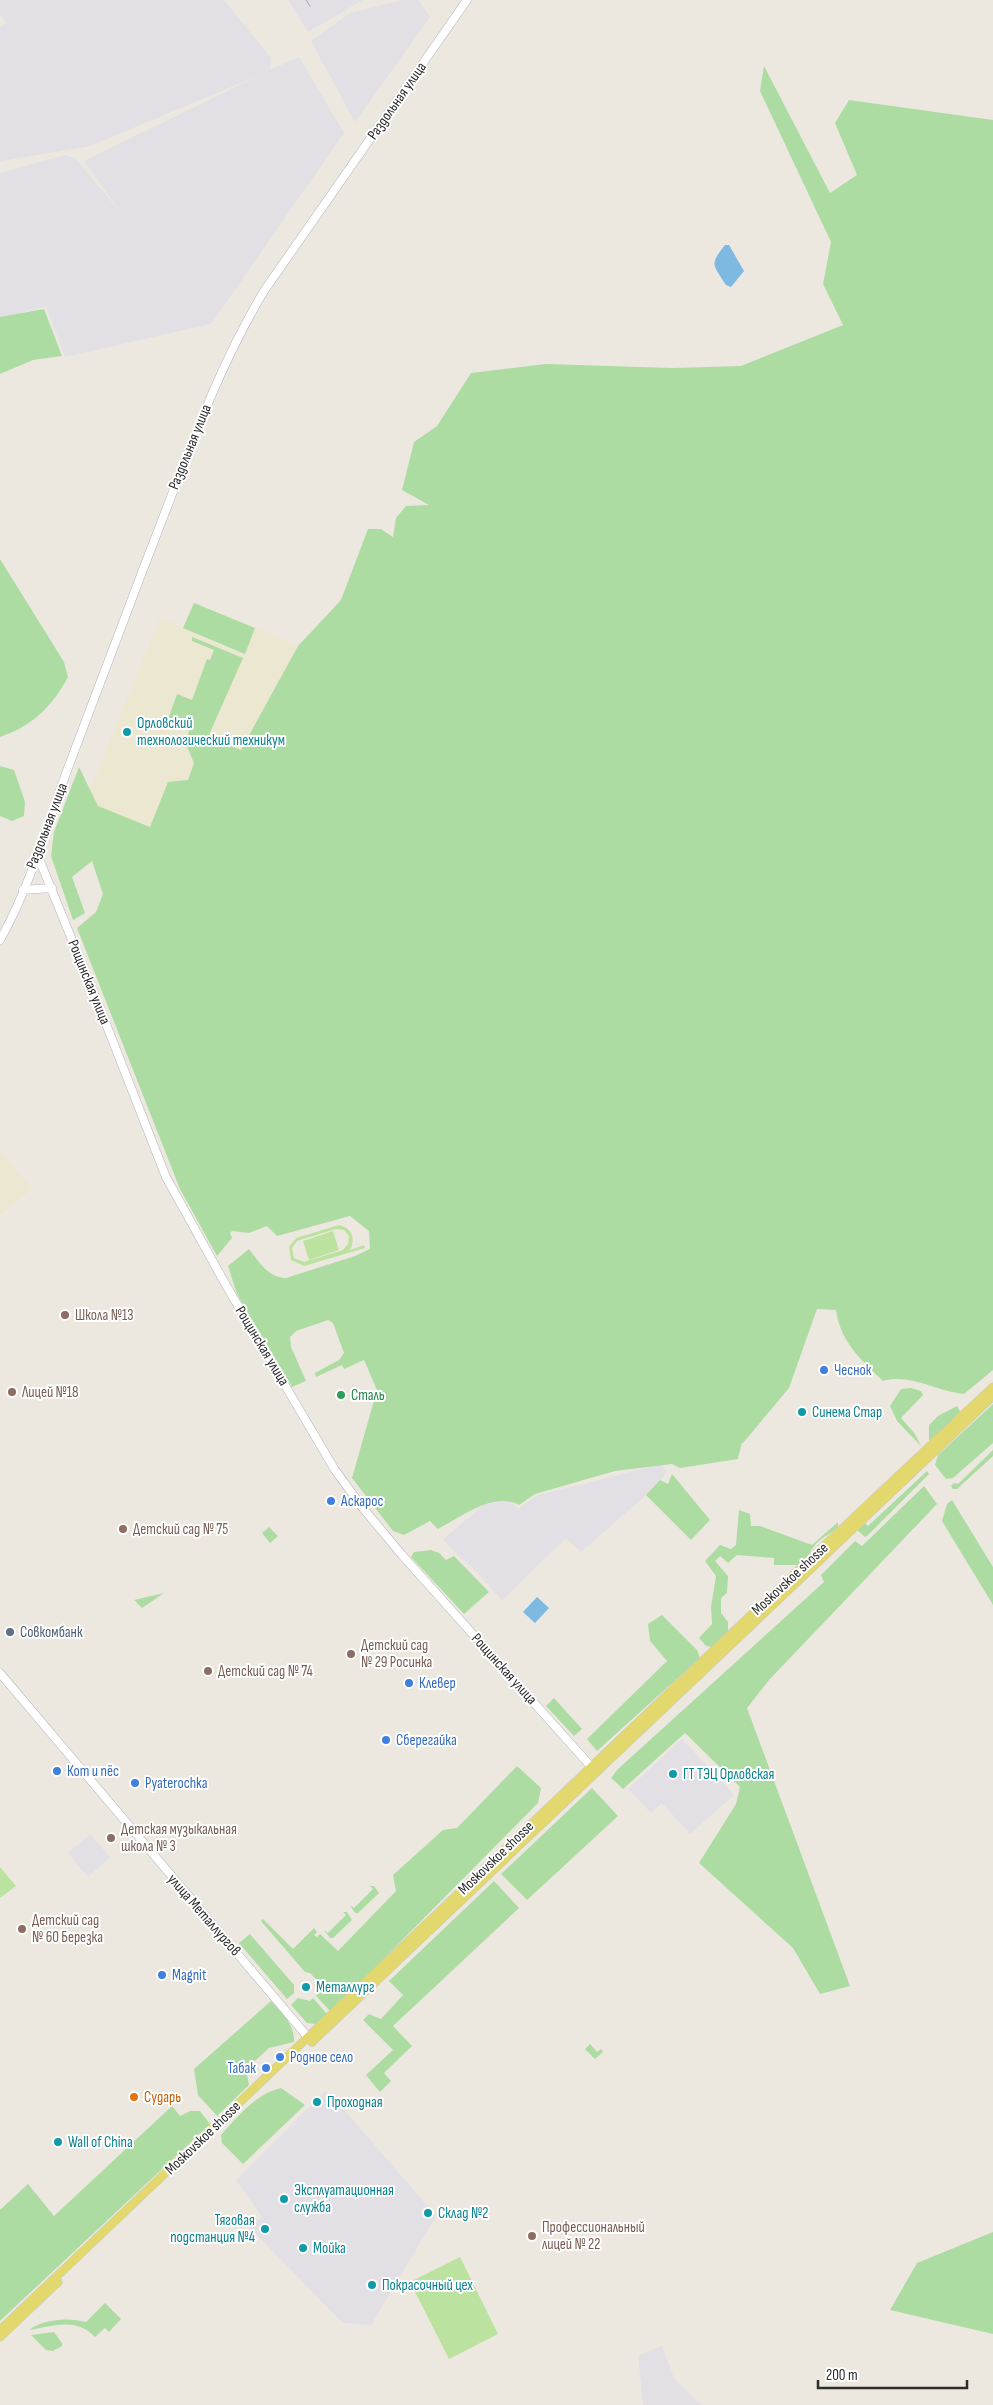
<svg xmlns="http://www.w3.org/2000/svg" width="993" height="2405" font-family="'Sofia Sans Condensed',sans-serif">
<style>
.industrial{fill:#e2dfe5}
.education{fill:#ebe7d1}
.green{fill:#addca2}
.pitch{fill:#bce29f;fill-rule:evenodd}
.water{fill:#7eb9e2}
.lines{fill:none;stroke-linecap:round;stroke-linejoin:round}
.secondary-casing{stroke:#b3b3be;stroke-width:9}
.primary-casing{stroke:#c8c8c8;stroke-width:9}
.secondary{stroke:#fff;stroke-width:8}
.primary{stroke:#e2d86e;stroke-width:8}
.rail{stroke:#a3a3b4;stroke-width:1}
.culture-dot{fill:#0f9aa8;stroke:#fff;stroke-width:2}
.education-dot{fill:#8d6e63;stroke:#fff;stroke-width:2}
.shop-dot{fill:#3f7fe0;stroke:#fff;stroke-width:2}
.leisure-dot{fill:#2e9e5b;stroke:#fff;stroke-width:2}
.service-dot{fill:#5c6f8a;stroke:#fff;stroke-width:2}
.food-dot{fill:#e8710a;stroke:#fff;stroke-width:2}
.labels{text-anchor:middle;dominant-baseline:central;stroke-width:4;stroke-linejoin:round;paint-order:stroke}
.street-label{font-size:15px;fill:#2c2c2c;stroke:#fff}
.culture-label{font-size:15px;fill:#0d838f;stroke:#fff;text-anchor:start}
.education-label{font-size:15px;fill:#785e54;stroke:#fff;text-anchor:start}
.shop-label{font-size:15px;fill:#366cbe;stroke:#fff;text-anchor:start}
.leisure-label{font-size:15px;fill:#27864d;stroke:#fff;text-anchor:start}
.service-label{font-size:15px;fill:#4e5e75;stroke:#fff;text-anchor:start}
.food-label{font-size:15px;fill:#c56008;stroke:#fff;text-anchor:start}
</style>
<rect width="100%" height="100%" fill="#ece8e0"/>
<path class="industrial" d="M0,0H224L271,58L270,70L299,57L344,133L211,324L65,357L46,306L0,319V173L65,155L75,158L122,214L84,161L258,76L90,146L0,161V27L6,23L0,14Z
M288,0H363L308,32Z
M402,0H418L430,17L355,122L311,41L350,13Z
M661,1464L667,1472L646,1495L581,1552L566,1538L502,1600L470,1565L458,1556L443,1539L484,1505L510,1500L518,1509L536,1496Z
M682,1739L734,1795L690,1834L662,1803L651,1813L628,1789Z
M90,1834L110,1857L88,1877L68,1853Z
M325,2091L346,2112L436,2216L371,2325L343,2323L250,2228L262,2217L236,2180Z
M662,2346L674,2378L701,2405H643L638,2356Z"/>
<path class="education" d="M194,603L298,646L241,750L152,832L84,804L160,618L183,628Z
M0,1150L32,1189L0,1215Z"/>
<path class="green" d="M764,66L830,193L857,175L835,123L849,100L993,120V1370L964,1394C938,1392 909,1373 883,1381C861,1360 840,1341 836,1310L817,1309L789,1388L743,1443L742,1442L738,1459L680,1468L672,1464L615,1471L535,1494L519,1505C494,1491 461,1517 438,1529L430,1521L404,1535L393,1531L352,1478L377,1390L364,1360L344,1369L342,1365L316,1377L315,1373L339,1360L344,1353L333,1323L328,1320L296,1331L290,1337L291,1347L306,1381L292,1387L237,1294L228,1266L249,1249C260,1263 267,1277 286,1278L355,1256L370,1249L369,1231L350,1216L277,1236L267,1226L249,1233L232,1231L230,1233L232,1238L217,1256L180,1189L77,928L96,912L103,894L92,861L72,877L85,913L73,920L51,856L54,832L79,767L98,806L150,827L168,782L188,780L194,763L185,742L190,729L168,719L177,694L192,700L207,659L210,660L214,650L192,641V637L243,658L208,737L241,750L298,646L341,600L368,529H381L393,537L396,518L406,506L429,505L402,490L414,442L437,426L471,373L546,364L672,368L741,366L843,325L823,284L831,242L760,91Z
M44,309L62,356L33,360L0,374V317Z
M0,559L64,662L68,677C52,707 32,726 0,737Z
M194,603L255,628L245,654L183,628Z
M0,766L14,770L25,802L24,816L12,821L0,816Z
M911,1388L921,1391L923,1395L901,1418L915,1434L921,1446L897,1421L890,1406L901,1389Z
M993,1404V1443L953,1478L946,1479L935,1465L938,1455Z
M957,1406L961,1413L931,1442L929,1441V1425L938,1416Z
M993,1450V1456L957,1489H953L951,1486L954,1483L958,1484Z
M927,1471L929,1474L868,1535L865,1537L857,1530L865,1523L868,1526Z
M672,1474L710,1520L691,1540L646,1495L660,1480L668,1484Z
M924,1486L937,1504L769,1680L747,1708L850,1986L820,1994L793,1948L699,1863L736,1804L740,1787L685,1733L623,1789L611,1778L618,1769L824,1582L821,1575L855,1541L862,1546Z
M952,1500L993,1567V1605L942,1521L947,1504Z
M739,1510L750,1514L751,1526H760L812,1545L838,1522V1528C830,1534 822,1537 815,1545C810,1551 807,1559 802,1565H774V1558L737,1555L728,1563L720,1556L715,1561L728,1576L727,1593L721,1598V1613L728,1622V1633L712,1647L706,1646L699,1638L712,1624L711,1607L716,1576L705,1561L720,1545L731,1549L736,1545Z
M269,1527L278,1536L270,1543L262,1533Z
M431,1550L439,1553L446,1560L454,1556L489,1592L464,1614L411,1557L414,1552Z
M164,1593L142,1608L134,1600Z
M662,1615L697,1650L700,1658L597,1751L587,1739L667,1661L650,1641L648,1624Z
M554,1698L582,1729L574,1736L546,1706Z
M517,1766L541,1788L538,1803L331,2012L316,1996C323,1986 317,1980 310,1973L305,1972L261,1921L263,1919L293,1949L314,1928L317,1932L314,1935L317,1937L320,1934L338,1951L396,1891L393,1875L443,1830L457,1828Z
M592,1788L618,1816L527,1900L501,1874Z
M494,1881L519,1908L393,2026L412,2046L384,2073L391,2081L380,2092L366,2075L393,2050L363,2020L369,2014L381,2019L403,1995L389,1981Z
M370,1886H374L379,1893L358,1913H355L350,1905L354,1908L373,1889Z
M343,1912H347L352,1920L333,1938H330L324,1930L328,1933L346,1915Z
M250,1934L294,1985V1993L287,1999L239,1943Z
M298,1998L310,2001L313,1998L327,2014L316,2024L307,2023L291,2005Z
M271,2001C282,2014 295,2024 294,2042L269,2048L246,2069L249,2085L217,2116L198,2095L194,2069Z
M590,2044L597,2052L601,2049L603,2052L595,2059L585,2049Z
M281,2088L305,2105L243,2164L222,2143L221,2135C237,2117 257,2093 281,2088Z
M172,2106L180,2116L190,2111H200L210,2124L0,2321V2210L28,2184L54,2216Z
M993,2232V2334L890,2310L917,2263Z
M105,2303L121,2319L109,2332L105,2328L95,2337C76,2317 54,2326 29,2330C43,2319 69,2317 86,2322Z
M54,2332L62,2343V2346L53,2351L46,2350L31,2335Z"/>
<path class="pitch" d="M339,1225C352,1228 356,1238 350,1250L364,1245L365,1248L304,1266L291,1260L289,1247L296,1238ZM336,1229L344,1230L349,1236L348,1244L343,1250L304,1262L294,1258L292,1248L297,1241Z
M333,1231L339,1250L309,1260L303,1241Z
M0,1867L16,1886L0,1898Z
M460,2257L498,2334L449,2359L410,2282Z"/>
<path class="water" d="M725,245H729L744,271L731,287L726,285C713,264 709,265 725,245Z
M537,1597L549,1608L535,1623L523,1612Z"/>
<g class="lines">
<defs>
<path id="secondary" d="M37,854L99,1006L166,1177L227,1287L335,1470L362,1507L402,1555L595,1771
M23,890L52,888
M0,940C30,887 47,825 68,768C102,677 136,587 171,497C198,426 225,356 264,291L467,0
M0,1673L312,2042"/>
<path id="primary" d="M312,2042L993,1396
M0,2330C332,2016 659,1699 993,1387
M0,2337L58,2282"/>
</defs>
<use href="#secondary" class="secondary-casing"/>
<use href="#primary" class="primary-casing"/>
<use href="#secondary" class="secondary"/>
<use href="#primary" class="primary"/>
<path class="rail" d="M306,0L310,6"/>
</g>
<g class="culture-dot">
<circle cx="127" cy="732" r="5"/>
<circle cx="802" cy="1412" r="5"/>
<circle cx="673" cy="1774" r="5"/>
<circle cx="306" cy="1987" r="5"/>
<circle cx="317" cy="2102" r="5"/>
<circle cx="58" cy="2142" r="5"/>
<circle cx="284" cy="2199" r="5"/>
<circle cx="428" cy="2213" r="5"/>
<circle cx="265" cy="2229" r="5"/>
<circle cx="303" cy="2248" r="5"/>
<circle cx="372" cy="2285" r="5"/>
</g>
<g class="education-dot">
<circle cx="65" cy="1315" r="5"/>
<circle cx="12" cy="1392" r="5"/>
<circle cx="123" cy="1529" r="5"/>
<circle cx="351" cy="1654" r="5"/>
<circle cx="208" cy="1671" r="5"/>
<circle cx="111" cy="1838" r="5"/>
<circle cx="22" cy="1929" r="5"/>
<circle cx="532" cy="2236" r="5"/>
</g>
<g class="shop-dot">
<circle cx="824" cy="1370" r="5"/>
<circle cx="331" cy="1501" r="5"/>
<circle cx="409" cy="1683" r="5"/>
<circle cx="386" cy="1740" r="5"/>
<circle cx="57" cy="1771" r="5"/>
<circle cx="135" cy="1783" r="5"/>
<circle cx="162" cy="1975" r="5"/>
<circle cx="280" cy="2057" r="5"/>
<circle cx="266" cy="2068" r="5"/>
</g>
<circle class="leisure-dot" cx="341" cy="1395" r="5"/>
<circle class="service-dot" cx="10" cy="1632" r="5"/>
<circle class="food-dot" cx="134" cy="2097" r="5"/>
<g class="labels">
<g class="street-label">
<text transform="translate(397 101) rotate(-55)">Раздольная улица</text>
<text transform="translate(190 447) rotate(-68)">Раздольная улица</text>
<text transform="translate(47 826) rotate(-69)">Раздольная улица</text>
<text transform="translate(89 982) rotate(68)">Рощинская улица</text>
<text transform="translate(262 1346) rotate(59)">Рощинская улица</text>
<text transform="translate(790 1579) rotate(-43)">Moskovskoe shosse</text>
<text transform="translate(504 1669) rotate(48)">Рощинская улица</text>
<text transform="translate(496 1858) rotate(-44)">Moskovskoe shosse</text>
<text transform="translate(204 1915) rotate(49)">улица Металлургов</text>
<text transform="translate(203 2138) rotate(-44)">Moskovskoe shosse</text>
</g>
<g class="culture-label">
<text x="137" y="723">Орловский<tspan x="137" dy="17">технологический техникум</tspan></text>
<text x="812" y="1412">Синема Стар</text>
<text x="683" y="1774">ГТ ТЭЦ Орловская</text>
<text x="316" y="1987">Металлург</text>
<text x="327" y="2102">Проходная</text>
<text x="68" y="2142">Wall of China</text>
<text x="294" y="2190">Эксплуатационная<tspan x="294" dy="17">служба</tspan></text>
<text x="438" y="2213">Склад №2</text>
<text x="255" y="2220" text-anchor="end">Тяговая<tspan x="255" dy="17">подстанция №4</tspan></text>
<text x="313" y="2248">Мойка</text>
<text x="382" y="2285">Покрасочный цех</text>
</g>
<g class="education-label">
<text x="75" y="1315">Школа №13</text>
<text x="22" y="1392">Лицей №18</text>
<text x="133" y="1529">Детский сад № 75</text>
<text x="361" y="1645">Детский сад<tspan x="361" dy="17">№ 29 Росинка</tspan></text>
<text x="218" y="1671">Детский сад № 74</text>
<text x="121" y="1829">Детская музыкальная<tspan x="121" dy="17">школа № 3</tspan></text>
<text x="32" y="1920">Детский сад<tspan x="32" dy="17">№ 60 Березка</tspan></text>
<text x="542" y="2227">Профессиональный<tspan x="542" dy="17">лицей № 22</tspan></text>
</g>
<g class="shop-label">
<text x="834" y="1370">Чеснок</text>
<text x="341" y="1501">Аскарос</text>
<text x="419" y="1683">Клевер</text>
<text x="396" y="1740">Сберегайка</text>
<text x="67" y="1771">Кот и пёс</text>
<text x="145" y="1783">Pyaterochka</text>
<text x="172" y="1975">Magnit</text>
<text x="290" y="2057">Родное село</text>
<text x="256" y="2068" text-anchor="end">Табак</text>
</g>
<g class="leisure-label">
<text x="351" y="1395">Сталь</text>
</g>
<g class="service-label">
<text x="20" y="1632">Совкомбанк</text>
</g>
<g class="food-label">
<text x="144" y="2097">Сударь</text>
</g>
</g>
<path d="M818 2380v8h149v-8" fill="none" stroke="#2c2c2c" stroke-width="2.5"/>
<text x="826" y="2380" font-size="15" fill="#2c2c2c" stroke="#ffffff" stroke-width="4" paint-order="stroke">200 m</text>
</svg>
